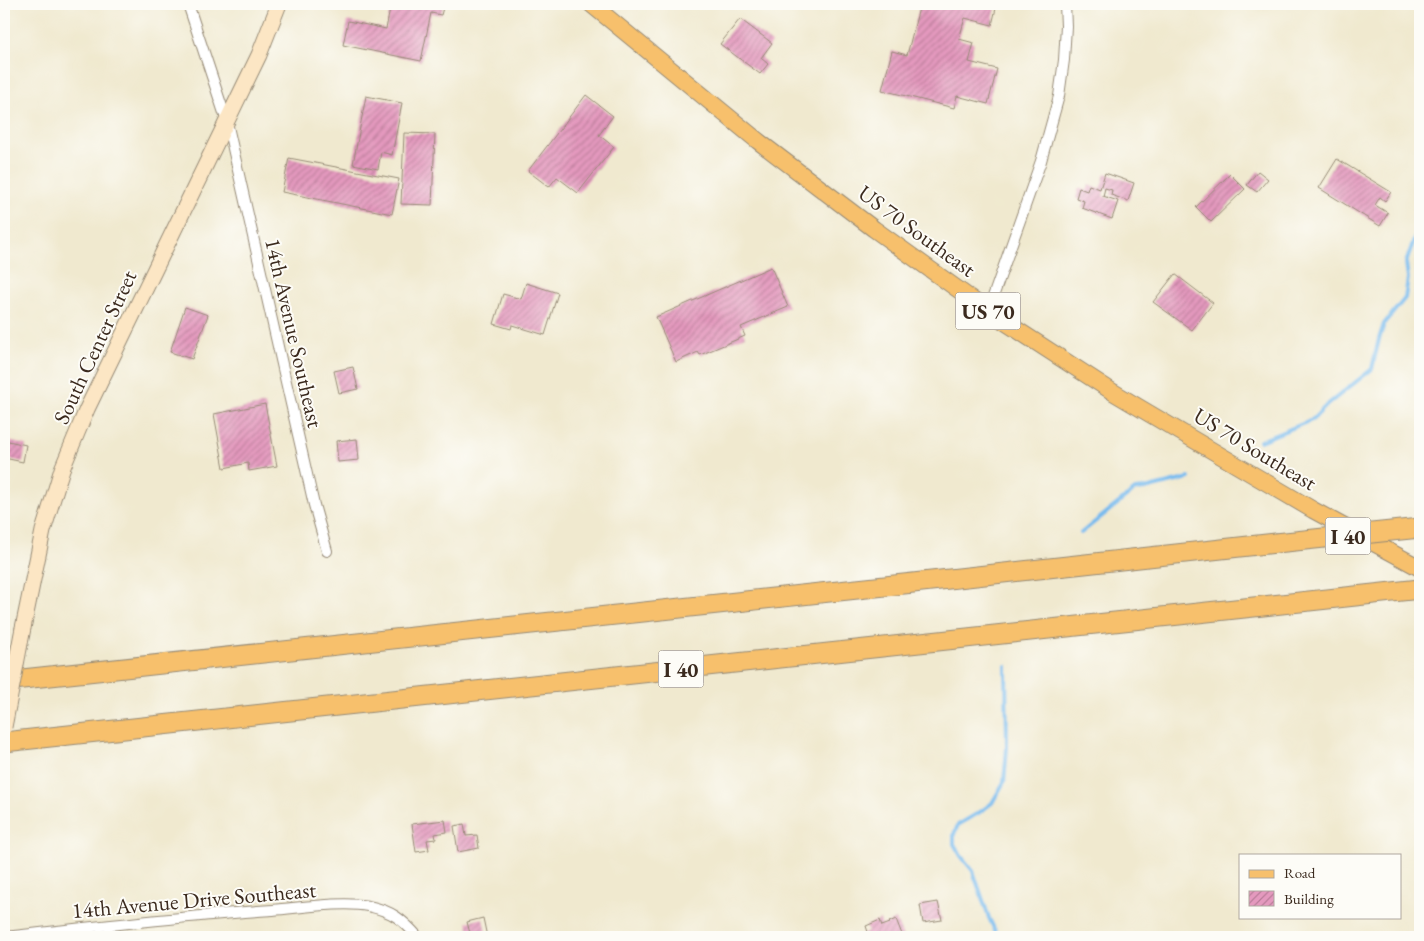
<svg xmlns="http://www.w3.org/2000/svg" width="1424" height="941" font-family="'EB Garamond',serif">
<style>
.lines{fill:none;stroke-linecap:round;stroke-linejoin:round}
.stream{stroke:#78bbee;stroke-width:4}
.building{fill:url(#building-hatch)}
.street-casing{stroke:#968a76;stroke-width:12}
.secondary-casing{stroke:#968a76;stroke-width:17}
.primary-casing{stroke:#968a76;stroke-width:18}
.highway-casing{stroke:#968a76;stroke-width:21}
.street{stroke:#fff;stroke-width:10}
.secondary{stroke:#fce6c4;stroke-width:15}
.primary{stroke:#f7c06c;stroke-width:16}
.highway{stroke:#f7c06c;stroke-width:19}
.secondary-bridge-casing{stroke:#968a76;stroke-width:17;stroke-linecap:butt}
.highway-bridge-casing{stroke:#968a76;stroke-width:21;stroke-linecap:butt}
.secondary-bridge{stroke:#fce6c4;stroke-width:15}
.highway-bridge{stroke:#f7c06c;stroke-width:19}
.labels{text-anchor:middle;dominant-baseline:central;stroke-width:4;stroke-linejoin:round;paint-order:stroke}
.shield{fill:#fdfcf7;stroke:#75695f;stroke-width:1}
.shield-label{font-size:21px;font-weight:bold;fill:#3b2a1e}
.street-label{font-size:22px;fill:#3b2a1e;stroke:#fdfcf7}
</style>
<defs>
<pattern id="building-hatch" width="6" height="6" patternUnits="userSpaceOnUse" patternTransform="scale(1.25)"><rect width="6" height="6" fill="#e499be"/><path d="M-1 1l2-2M0 6l6-6M5 7l2-2" fill="none" stroke="#ba7d9a"/></pattern>
</defs>
<rect width="100%" height="100%" fill="#fdfcf7"/>
<filter id="ink" filterUnits="userSpaceOnUse"><feTurbulence type="fractalNoise" baseFrequency=".02" numOctaves="2"/><feDisplacementMap in="SourceGraphic" scale="10" xChannelSelector="R" yChannelSelector="G"/><feConvolveMatrix kernelMatrix="1 2 1 2 8 2 1 2 1" color-interpolation-filters="sRGB"/></filter>
<filter id="wash" filterUnits="userSpaceOnUse"><feTurbulence type="fractalNoise" baseFrequency=".0096" numOctaves="4" result="noise"/><feDisplacementMap in="SourceGraphic" scale="20" xChannelSelector="R" yChannelSelector="G"/><feGaussianBlur stdDeviation="1.12" result="paint"/><feColorMatrix in="noise" values="0 0 0 0 0 0 0 0 0 0 0 0 0 0 0 0 0 1.4 0 .05"/><feComposite in="paint" operator="in"/></filter>
<g filter="url(#wash)">
<rect width="100%" height="100%" fill="#f0e9cf"/>
<g class="lines">
<path class="stream" d="M1260,441L1312,420L1327,405L1372,369L1379,339L1384,324L1405,298L1408,278L1406,263L1415,237L1420,229
M1081,533L1135,490L1145,489L1189,478
M998,937L989,918L973,871L961,856L954,844V834L958,825L980,812L992,803L1004,782L1007,748L1006,666"/>
</g>
<g id="blocks">
<path class="building" d="M391,4H444L441,15L431,13L421,61L343,45L348,21L386,29Z
M920,4H997L992,25L965,18L959,39L974,43L969,62L997,69L988,104L957,96L954,108L882,90L892,51L907,55Z
M740,19L772,43L761,58L768,64L760,74L720,44Z
M586,95L613,116L599,135L614,147L578,193L557,177L549,187L528,171Z
M366,96L402,103L392,155L381,152L378,169L353,164Z
M404,133L435,134L432,205L401,204Z
M289,158L399,179L392,214L282,192Z
M1337,159L1391,192L1385,201L1380,197L1375,205L1388,213L1380,226L1319,188Z
M1258,171L1268,179L1257,192L1247,185Z
M1105,173L1134,183L1128,201L1111,195L1112,190L1105,188L1103,196L1118,201L1112,219L1082,208L1084,201L1076,198L1079,188L1087,191L1089,185L1100,189Z
M1230,174L1245,189L1211,222L1196,207Z
M771,267L788,307L741,327L745,336L700,355L698,352L676,362L656,317Z
M1175,274L1213,303L1192,330L1153,302Z
M526,283L558,293L545,335L512,325L511,329L494,324L503,294L521,299Z
M185,307L208,315L192,359L170,352Z
M353,367L358,389L339,393L334,371Z
M265,404L277,466L249,471L248,463L224,468L214,414Z
M357,439L359,460L338,462L336,441Z
M4,440L26,445L23,462L4,458Z
M445,820L447,832L435,834L436,839L427,840L429,850L416,852L412,824Z
M464,824L466,836L477,835L479,848L458,852L454,826Z
M938,902L942,920L923,923L920,905Z
M483,918L487,937H471L467,922Z
M896,919L903,937H854L868,932L866,926L880,920L882,926L890,923L889,922Z"/>
</g>
</g>
<g filter="url(#ink)">
<use href="#blocks" fill-opacity="0" stroke="#968a76" stroke-width="1"/>
<g class="lines">
<defs>
<path id="street" d="M188,4L227,122L314,505L327,551
M988,311L1041,161L1059,96L1064,60L1066,26L1065,4
M4,937C93,927 183,916 273,910C300,908 342,901 368,906C392,911 402,919 418,937"/>
<path id="secondary" d="M23,628L43,531L62,469L87,409L259,55L279,4"/>
<path id="primary" d="M591,4L758,141L874,229L988,311L1113,392L1150,414L1313,510L1420,568"/>
<path id="highway" d="M4,681L913,583L1276,543
M4,742L1420,589"/>
</defs>
<use href="#street" class="street-casing"/>
<use href="#secondary" class="secondary-casing"/>
<use href="#primary" class="primary-casing"/>
<use href="#highway" class="highway-casing"/>
<use href="#street" class="street"/>
<use href="#secondary" class="secondary"/>
<use href="#primary" class="primary"/>
<use href="#highway" class="highway"/>
<defs>
<path id="secondary-bridge" d="M4,727L23,628"/>
<path id="highway-bridge" d="M1276,543L1420,528"/>
</defs>
<use href="#secondary-bridge" class="secondary-bridge-casing"/>
<use href="#highway-bridge" class="highway-bridge-casing"/>
<use href="#secondary-bridge" class="secondary-bridge"/>
<use href="#highway-bridge" class="highway-bridge"/>
</g>
</g>
<g class="labels">
<g class="shield">
<rect x="955.5" y="292.5" width="65" height="37" rx="4"/>
<rect x="1325.5" y="517.5" width="45" height="37" rx="4"/>
<rect x="658.5" y="650.5" width="45" height="37" rx="4"/>
</g>
<g class="shield-label">
<text x="988" y="311">US 70</text>
<text x="1348" y="536">I 40</text>
<text x="681" y="669">I 40</text>
</g>
<g class="street-label">
<text transform="translate(917 231) rotate(36)">US 70 Southeast</text>
<text transform="translate(294 333) rotate(77)">14th Avenue Southeast</text>
<text transform="translate(95 347) rotate(-65)">South Center Street</text>
<text transform="translate(1255 449) rotate(31)">US 70 Southeast</text>
<text transform="translate(194 900) rotate(-5)">14th Avenue Drive Southeast</text>
</g>
</g>
<rect width="1424" height="941" fill="none" stroke="#fdfcf7" stroke-width="20"/>
<rect x="1239" y="854" width="162" height="65" fill="#fdfcf7" stroke="#afa8a0"/>
<rect x="1249" y="870" width="25" height="8" fill="#f7c06c" stroke="#afa8a0"/>
<text x="1284" y="878" font-size="15" fill="#3b2a1e">Road</text>
<rect x="1249" y="891" width="25" height="15" fill="url(#building-hatch)" stroke="#afa8a0"/>
<text x="1284" y="904" font-size="15" fill="#3b2a1e">Building</text>
</svg>
